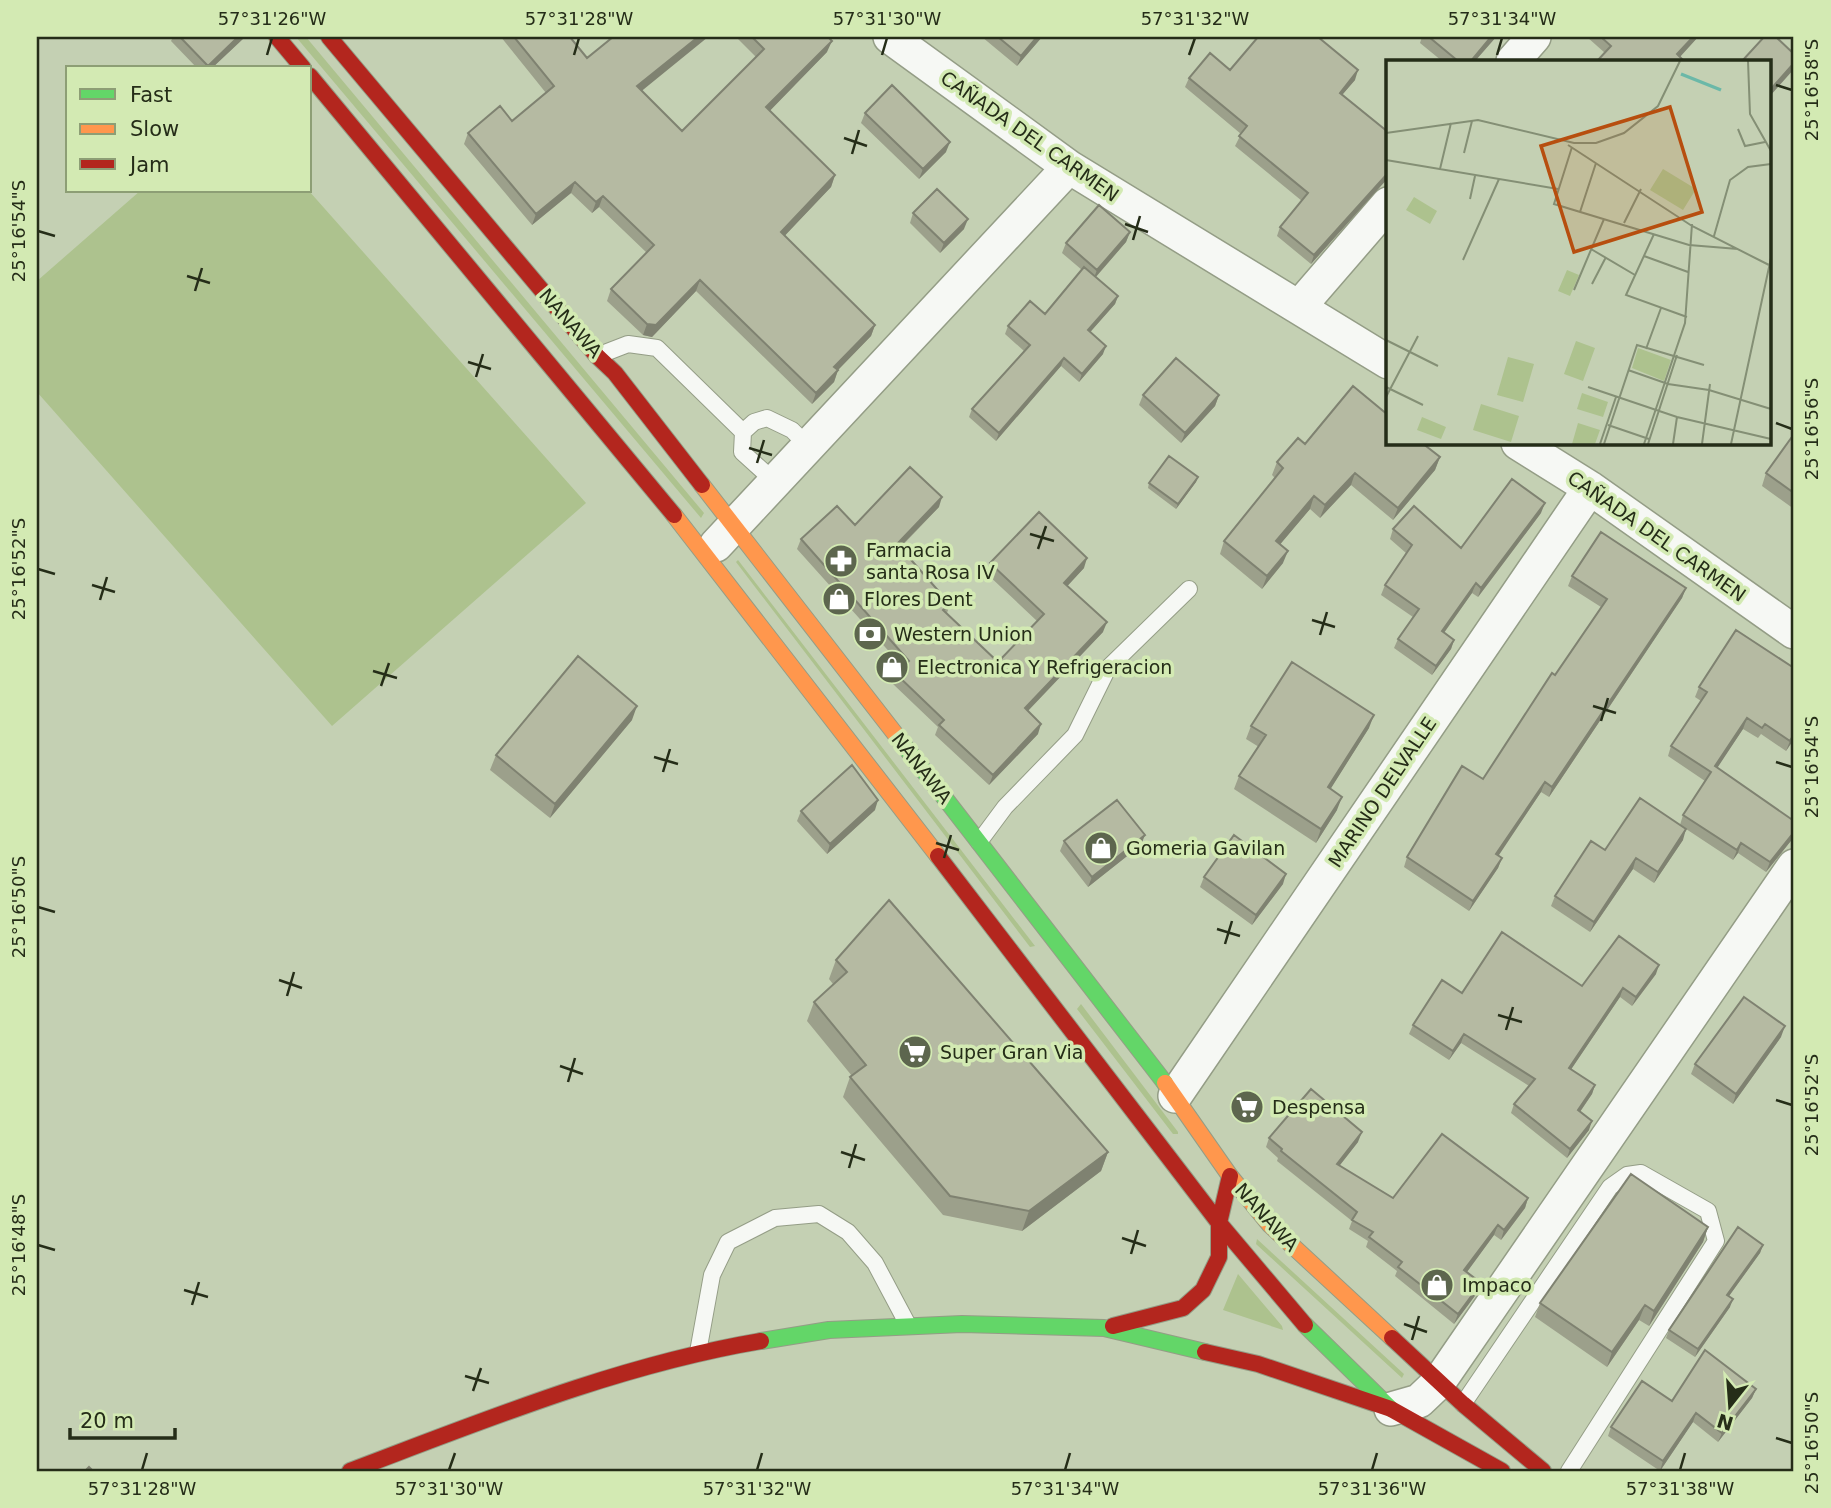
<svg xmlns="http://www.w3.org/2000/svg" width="1831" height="1508" font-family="'DejaVu Sans',sans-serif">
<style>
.green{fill:#adc28e}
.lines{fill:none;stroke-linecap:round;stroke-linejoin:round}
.lane-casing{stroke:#949d86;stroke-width:18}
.street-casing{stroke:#949d86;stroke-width:36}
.fast-casing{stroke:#949d86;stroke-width:18}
.slow-casing{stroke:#949d86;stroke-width:18}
.jam-casing{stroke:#949d86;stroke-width:18}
.lane{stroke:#f6f8f4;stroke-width:16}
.street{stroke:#f6f8f4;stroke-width:33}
.fast{stroke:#63d668;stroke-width:16}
.slow{stroke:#ff974d;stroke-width:16}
.jam{stroke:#b3261e;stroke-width:16}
.wall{fill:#9ca08b}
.shaded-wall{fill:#7f8271}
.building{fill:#b5baa2;stroke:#7f8271;stroke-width:2}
.ticks{fill:none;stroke:#252d18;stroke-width:2.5}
.labels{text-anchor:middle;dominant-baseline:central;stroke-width:7;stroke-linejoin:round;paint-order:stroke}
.street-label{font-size:19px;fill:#252d18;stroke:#d3eab3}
.poi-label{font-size:19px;fill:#252d18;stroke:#d3eab3;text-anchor:start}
.inset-river{fill:none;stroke:#6bb8a8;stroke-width:3.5}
.inset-road{fill:none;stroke:#848f75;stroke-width:2}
.view{fill:#b74e0f;fill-opacity:0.15;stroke:#b74e0f;stroke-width:3.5}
.inset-edge{fill:none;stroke:#252d18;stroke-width:3.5}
.neatline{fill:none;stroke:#252d18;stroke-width:2.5}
.ticks-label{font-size:18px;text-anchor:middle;fill:#252d18}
</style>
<rect width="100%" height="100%" fill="#c4d0b3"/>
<path class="green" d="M296,37H306L704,513L701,518Z
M140,191H309L586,503L332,726L37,392V281Z
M738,560L1035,946L1030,947L736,562Z
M1081,1004L1178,1132V1134H1173L1077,1009Z
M1257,1239L1404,1374L1402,1378L1256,1244Z
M1238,1274L1282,1326L1283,1330L1223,1310Z"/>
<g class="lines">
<defs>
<path id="lane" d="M597,356L628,344L657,348L743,432
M775,482L742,452L743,432L754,422L767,418L792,430L808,446
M979,842L1005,807L1075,735L1108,668L1189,589
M698,1352L712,1275L728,1242L775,1218L819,1214L848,1232L875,1263L908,1325
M1463,1404L1610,1187L1627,1175L1641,1173L1708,1211L1716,1241L1569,1471"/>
<path id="street" d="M890,37L1069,167L1388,362
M1513,61L1534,37
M1299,307L1388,204
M1518,443L1590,488L1794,632
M716,545L1069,167
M1175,1096L1590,488
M1391,1409L1419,1401L1439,1382L1794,866"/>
<path id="fast" d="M903,744L1165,1083
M1305,1325L1391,1409
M761,1341L829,1330L962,1324L1104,1328L1205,1352"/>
<path id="slow" d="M702,485L903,744
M674,515L938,856
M1165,1083L1230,1176L1270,1225L1392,1338"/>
<path id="jam" d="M277,37L303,68
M329,37L597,356L615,373L702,485
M310,76L674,515
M938,856L1219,1223L1305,1325
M1113,1326L1183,1308L1203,1290L1219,1257V1223L1230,1176
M1392,1338L1463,1404L1543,1471
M1205,1352L1258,1364L1391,1409L1502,1471
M350,1471C485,1420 619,1365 761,1341"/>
</defs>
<use href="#lane" class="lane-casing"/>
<use href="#street" class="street-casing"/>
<use href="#fast" class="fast-casing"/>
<use href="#slow" class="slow-casing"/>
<use href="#jam" class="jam-casing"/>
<use href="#lane" class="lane"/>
<use href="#street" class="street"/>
<use href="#fast" class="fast"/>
<use href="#slow" class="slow"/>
<use href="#jam" class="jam"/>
</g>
<path class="wall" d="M173,37H245L212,68H197L171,41Z
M501,37H570L587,58L642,91L682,131L756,57L736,37H828L827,52L769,111L835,175L831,187L784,236L875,325L871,336L838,370L834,382L812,404L696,291L652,337L643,335L607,301L611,289L647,253L599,207L592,213L571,193L532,225L464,144L468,133L512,121L546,93Z
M982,37H1042L1017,66Z
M1422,37H1496L1475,61H1442L1420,43Z
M1587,37H1698L1680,57L1605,53Z
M1230,70L1355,80L1342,95L1388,132V178L1311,264L1277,236L1280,227L1302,201L1235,146L1241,134L1185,87L1189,78Z
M865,113L946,152L919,179L861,123Z
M913,213L964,229L940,253L910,223Z
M1130,232L1126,242L1096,277L1118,296L1115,304L1090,332L1103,354L1079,382L1061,366L996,441L969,417L972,409L1024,351L1005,334L1008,326L1045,314L1082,270L1062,253L1066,243Z
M1143,395H1219L1215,406L1181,443L1139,405Z
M1794,434V509L1762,486L1766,473Z
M1305,444L1440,457L1435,470L1393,520L1351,485L1320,518L1310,509L1280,544L1283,563L1262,589L1220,554L1224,541L1275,478L1272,475L1277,462Z
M1198,477L1196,482L1176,509L1148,488L1149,483Z
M939,507L900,548L950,604L947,613L998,662L1037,621L986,573L990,563L1084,568L1067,586L1103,632L1028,711L1038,734L989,785L935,735L938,727L893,684L896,674L903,667L797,549L801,539Z
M1541,513L1478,597L1472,593L1444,633L1454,640L1451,649L1432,675L1394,648L1398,639L1413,617L1381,595L1385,585L1406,553L1390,539L1393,529L1461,548Z
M1572,576L1686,588L1682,598L1549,797L1541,792L1498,855L1502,858L1498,868L1469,911L1404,867L1407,857L1483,779L1555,675L1601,607L1568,586Z
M1794,668V739L1786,751L1761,734L1758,738L1743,729L1717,767L1794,821V837L1766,872L1738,853L1733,860L1680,825L1683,815L1705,781L1668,756L1671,746L1701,701L1695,697L1699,687Z
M632,720L550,818L490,770L496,755Z
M1251,726L1369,728L1330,789L1337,810L1316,843L1234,789L1239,776L1259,747L1246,739Z
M875,810L827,854L797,821L801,811Z
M1683,840L1654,883L1633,869L1590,932L1551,906L1555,896L1605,850Z
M1064,841L1141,845L1088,887L1060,851Z
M1204,877L1283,884L1252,925L1200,887Z
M836,960L1108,1152L1101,1171L1022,1231L943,1215L843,1097L850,1077L852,1076L807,1021L814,1002L833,984L829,979Z
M1656,974L1632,1006L1620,997L1571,1069L1595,1085L1592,1094L1580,1112L1589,1130L1567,1158L1511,1113L1514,1104L1529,1086L1461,1043L1449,1060L1409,1034L1413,1025L1462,993L1582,986Z
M1781,1037L1733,1104L1691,1074L1695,1064Z
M1269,1138L1358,1142L1339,1166L1393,1198H1528L1525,1208L1501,1240L1494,1235L1467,1272L1481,1283L1477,1293L1454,1324L1395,1276L1397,1271L1366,1247L1368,1241L1349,1229L1352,1221L1277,1161L1278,1158L1266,1147Z
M1708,1227L1703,1242L1649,1326L1639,1320L1607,1367L1535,1317L1540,1303Z
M1763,1245L1760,1253L1729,1296L1730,1307L1695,1357L1666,1338L1669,1330Z
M1756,1389L1752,1398L1718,1442L1693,1422L1660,1471L1608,1436L1611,1427L1672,1401Z"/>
<path class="shaded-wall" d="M238,37H245L212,68H207L208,66Z
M698,37H708L633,98L637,86Z
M1037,37H1042L1017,66L1021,56Z
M1491,37H1496L1475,61H1471Z
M1693,37H1698L1676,61L1677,54Z
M832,41L827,52L762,119L766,107Z
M1794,63V69L1770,96V90Z
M1358,70L1355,80L1336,102L1340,93Z
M950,142L946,152L919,179L923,169Z
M1388,173V178L1311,264L1314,255Z
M835,175L831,187L777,244L781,232Z
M575,182L571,193L532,225L536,214Z
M603,196L599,207L592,213L596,202Z
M968,219L964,229L940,253L944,243Z
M1130,232L1126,242L1093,280L1097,270Z
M700,280L696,291L652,337L643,335L647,324Z
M1118,296L1115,304L1085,338L1088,330Z
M875,325L871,336L838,370L834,382L812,404L816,393L834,367Z
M1106,346L1103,354L1079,382L1082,374Z
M1064,358L1061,366L996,441L999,433Z
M1219,395L1215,406L1181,443L1185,433Z
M1440,457L1435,470L1393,520L1398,508Z
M1355,473L1351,485L1320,518L1325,505Z
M1198,477L1196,482L1176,509L1178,504Z
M1314,496L1310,509L1272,554L1276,541Z
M942,497L939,507L893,554L897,544Z
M1545,503L1541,513L1478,597L1481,588Z
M1288,551L1283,563L1262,589L1267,576Z
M1087,558L1084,568L1061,593L1064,583Z
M1476,583L1472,593L1438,641L1442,631Z
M1686,588L1682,598L1549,797L1552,787Z
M1107,622L1103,632L1021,718L1025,708Z
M1454,640L1451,649L1432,675L1436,666Z
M637,706L632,720L550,818L555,804Z
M1374,715L1369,728L1323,801L1328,787Z
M1747,718L1743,729L1712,776L1715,766Z
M1041,724L1038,734L989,785L993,775Z
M1794,734V739L1786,751L1790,741Z
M1545,782L1541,792L1493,864L1496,854Z
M1342,797L1337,810L1316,843L1321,829Z
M878,800L875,810L827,854L830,844Z
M1686,829L1683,840L1654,883L1658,872Z
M1794,832V837L1766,872L1770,862Z
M1145,835L1141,845L1088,887L1092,877Z
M1741,843L1738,853L1733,860L1737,850Z
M1502,858L1498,868L1469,911L1473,901Z
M1636,858L1633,869L1590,932L1594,922Z
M1286,874L1283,884L1252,925L1256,915Z
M1659,965L1656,974L1632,1006L1636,997Z
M1623,988L1620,997L1566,1077L1569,1068Z
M1785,1026L1781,1037L1733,1104L1736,1094Z
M1464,1034L1461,1043L1449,1060L1453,1051Z
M1595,1085L1592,1094L1575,1119L1578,1110Z
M1592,1121L1589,1130L1567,1158L1570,1149Z
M1362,1132L1358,1142L1333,1174L1337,1164Z
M1108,1152L1101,1171L1022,1231L1029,1211Z
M1528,1198L1525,1208L1501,1240L1504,1230Z
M1498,1225L1494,1235L1461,1280L1464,1270Z
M1708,1227L1703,1242L1649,1326L1654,1311Z
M1763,1245L1760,1253L1724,1303L1727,1295Z
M1481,1283L1477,1293L1454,1324L1458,1314Z
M1733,1299L1730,1307L1695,1357L1698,1349Z
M1645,1305L1639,1320L1607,1367L1612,1352Z
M1756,1389L1752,1398L1718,1442L1722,1433Z
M1696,1413L1693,1422L1660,1471L1663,1461Z"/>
<path class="building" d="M180,37H238L208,66Z
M514,37H570L587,58L613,37H698L637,86L682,131L764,49L752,37H828L832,41L766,107L835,175L781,232L875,325L834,367L838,370L816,393L700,280L656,325L647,324L611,289L654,245L603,196L596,202L575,182L536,214L468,133L500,106L512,121L554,86Z
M998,37H1037L1021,56Z
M1258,37H1318L1358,70L1340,93L1388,132V173L1314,255L1280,227L1308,193L1239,136L1247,126L1189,78L1210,53L1230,70Z
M1429,37H1491L1471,61H1458Z
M1601,37H1693L1677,54L1684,61H1597L1611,46Z
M1764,37H1776L1794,54V63L1770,90V61H1742Z
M892,85L950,142L923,169L865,113Z
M937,189L968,219L944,243L913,213Z
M1099,205L1130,232L1097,270L1066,243Z
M1084,267L1118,296L1088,330L1106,346L1082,374L1064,358L999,433L972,409L1030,345L1008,326L1030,301L1045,314Z
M1176,358L1219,395L1185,433L1143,395Z
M1353,386L1388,415V443H1422L1440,457L1398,508L1355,473L1325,505L1314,496L1276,541L1288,551L1267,576L1224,541L1283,468L1277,462L1298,438L1305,444Z
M1794,434V493L1766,473Z
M1169,456L1198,477L1178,504L1149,483Z
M910,467L942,497L897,544L950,604L943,610L998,662L1044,614L990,563L1039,512L1087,558L1064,583L1107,622L1025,708L1041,724L993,775L939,725L944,720L896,674L909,661L801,539L837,506L855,525Z
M1512,479L1545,503L1481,588L1476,583L1442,631L1454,640L1436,666L1398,639L1419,609L1385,585L1412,545L1393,529L1414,506L1461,548Z
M1601,532L1686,588L1552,787L1545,782L1496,854L1502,858L1473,901L1407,857L1462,766L1483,779L1552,673L1555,675L1607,599L1572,576Z
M1736,630L1794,668V734L1790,741L1765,724L1762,728L1747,718L1715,766L1794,821V832L1770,862L1741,843L1737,850L1683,815L1711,772L1671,746L1707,692L1699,687Z
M578,656L637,706L555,804L496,755Z
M1292,662L1374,715L1328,787L1342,797L1321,829L1239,776L1266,735L1251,726Z
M852,765L878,800L830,844L801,811Z
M1640,798L1686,829L1658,872L1636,858L1594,922L1555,896L1591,841L1605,850Z
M1117,800L1145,835L1092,877L1064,841Z
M1234,835L1286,874L1256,915L1204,877Z
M889,900L1108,1152L1029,1211L950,1196L850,1077L866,1065L814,1002L847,972L836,960Z
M1502,932L1582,986L1619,936L1659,965L1636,997L1623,988L1569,1068L1595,1085L1578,1110L1592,1121L1570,1149L1514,1104L1535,1079L1464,1034L1453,1051L1413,1025L1442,980L1462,993Z
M1744,997L1785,1026L1736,1094L1695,1064Z
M1311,1089L1362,1132L1337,1164L1393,1198L1442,1134L1528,1198L1504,1230L1498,1225L1464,1270L1481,1283L1458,1314L1398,1267L1402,1262L1369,1237L1373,1232L1352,1220L1357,1212L1281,1151L1282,1149L1269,1138Z
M1631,1174L1708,1227L1654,1311L1645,1305L1612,1352L1540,1303Z
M1738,1227L1763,1245L1727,1295L1733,1299L1698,1349L1669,1330Z
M1705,1350L1756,1389L1722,1433L1696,1413L1663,1461L1611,1427L1642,1381L1672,1401Z
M89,1467L93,1471H85Z"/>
<path class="ticks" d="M267,55L272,38M574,55L579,38M882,55L887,38M1189,55L1195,38M1497,55L1502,38M1776,85L1792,90M844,138L867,146M852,154L859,130M1125,224L1148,232M38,231L55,236M1133,240L1140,216M187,276L210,283M195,291L202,268M468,362L491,369M476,377L483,354M1776,423L1792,429M749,448L772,455M757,463L764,440M1030,534L1054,541M1038,549L1046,526M38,569L55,574M92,585L115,592M100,600L107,577M1312,620L1335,627M1320,635L1327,612M373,671L397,678M381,686L389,663M1593,706L1616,713M1601,721L1608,698M654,757L678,764M1776,762L1792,767M663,772L670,749M936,843L959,850M944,858L951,835M38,907L55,912M1217,929L1240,936M1225,944L1232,921M279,980L302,988M287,996L294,972M1498,1015L1522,1022M1506,1030L1513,1007M560,1066L583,1074M568,1082L575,1058M1776,1100L1792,1105M841,1152L865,1160M849,1168L856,1144M1122,1238L1146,1246M38,1245L55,1250M1131,1254L1138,1230M184,1290L208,1297M192,1305L199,1282M1404,1324L1427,1332M1412,1340L1419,1316M465,1376L489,1383M473,1391L481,1368M1776,1438L1792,1443M142,1470L147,1453M449,1470L455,1453M757,1470L762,1453M1065,1470L1070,1453M1372,1470L1377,1453M1680,1470L1685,1453"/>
<defs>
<symbol id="pharmacy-disc" viewBox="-11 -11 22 22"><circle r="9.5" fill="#5d664e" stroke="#d3eab3"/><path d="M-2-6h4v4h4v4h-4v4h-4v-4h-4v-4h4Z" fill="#fff"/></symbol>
<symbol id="shop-disc" viewBox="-11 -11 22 22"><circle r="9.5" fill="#5d664e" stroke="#d3eab3"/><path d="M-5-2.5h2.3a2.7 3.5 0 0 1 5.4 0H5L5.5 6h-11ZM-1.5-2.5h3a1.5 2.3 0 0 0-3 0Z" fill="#fff"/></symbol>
<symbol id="bank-disc" viewBox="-11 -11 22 22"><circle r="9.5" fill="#5d664e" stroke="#d3eab3"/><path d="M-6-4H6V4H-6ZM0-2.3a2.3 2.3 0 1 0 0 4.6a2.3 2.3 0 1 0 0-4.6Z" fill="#fff"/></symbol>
<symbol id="supermarket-disc" viewBox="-11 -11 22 22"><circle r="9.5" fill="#5d664e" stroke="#d3eab3"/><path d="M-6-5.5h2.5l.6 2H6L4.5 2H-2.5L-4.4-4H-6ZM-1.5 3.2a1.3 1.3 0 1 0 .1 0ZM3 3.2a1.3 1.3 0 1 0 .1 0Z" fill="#fff"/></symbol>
</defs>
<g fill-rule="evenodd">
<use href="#pharmacy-disc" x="822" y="542" width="38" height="38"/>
<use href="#shop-disc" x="820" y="580" width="38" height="38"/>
<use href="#bank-disc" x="851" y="615" width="38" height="38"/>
<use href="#shop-disc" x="873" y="648" width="38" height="38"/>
<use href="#shop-disc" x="1082" y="829" width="38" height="38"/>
<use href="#supermarket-disc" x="896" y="1033" width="38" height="38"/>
<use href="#supermarket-disc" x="1228" y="1088" width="38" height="38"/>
<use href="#shop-disc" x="1418" y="1266" width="38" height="38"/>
</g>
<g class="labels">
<g class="street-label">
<text transform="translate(1030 136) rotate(35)">CAÑADA DEL CARMEN</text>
<text transform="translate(571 323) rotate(49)">NANAWA</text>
<text transform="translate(1657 536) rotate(35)">CAÑADA DEL CARMEN</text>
<text transform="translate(922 768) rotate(52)">NANAWA</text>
<text transform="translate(1382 792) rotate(-56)">MARINO DELVALLE</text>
<text transform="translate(1267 1217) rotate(48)">NANAWA</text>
</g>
<g class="poi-label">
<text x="866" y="550">Farmacia<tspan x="866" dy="22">santa Rosa IV</tspan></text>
<text x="864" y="599">Flores Dent</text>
<text x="894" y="634">Western Union</text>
<text x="917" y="667">Electronica Y Refrigeracion</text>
<text x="1126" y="848">Gomeria Gavilan</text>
<text x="940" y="1052">Super Gran Via</text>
<text x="1272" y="1107">Despensa</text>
<text x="1462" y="1285">Impaco</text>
</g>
</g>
<g transform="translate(1386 60)">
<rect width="385" height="385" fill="#c4d0b3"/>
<path d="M277,109L310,129L297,150L264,130ZM28,137L51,151L44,164L20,150ZM181,210L193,215L184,236L172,231ZM190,281L209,288L197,321L178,314ZM252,288L285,300L278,321L246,308ZM122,297L148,304L137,342L111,335ZM196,333L222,342L217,357L191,349ZM95,344L133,356L125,382L87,370ZM36,357L60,367L55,379L31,370ZM192,363L214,370L209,384H186Z" fill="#adc28e"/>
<path class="inset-river" d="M295,14L335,30"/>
<path class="inset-road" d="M362,1L364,54L385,91M352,69L359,86L379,82M0,73L92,60L188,83H210L238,73L272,46L294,1M182,85L306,166L385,206M186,87L168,144L303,185L352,189M78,93L86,61M0,100L172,129M54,109L65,63M84,139L89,116M194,152L210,103M238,163L255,129M268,174L240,235L301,257M328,176L344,120L362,107L385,104M205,189L249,215M258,196L302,212M77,200L113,119M206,224L220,197M188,230L218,159M0,280L52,306M260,289L275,248M242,310L282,324L323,330L385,349M0,327L37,345M202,327L291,357L385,379M0,337L32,276M222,365L263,379M214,384L230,337M218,384L251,285L318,305M258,384L299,263L306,164M262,384L291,295M287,384L291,357M316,384L324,324M345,384L385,198"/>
<path class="view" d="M284,47L316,152L188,192L155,86Z"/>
<rect width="385" height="385" class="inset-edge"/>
</g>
<rect width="1831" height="1508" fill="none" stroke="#d3eab3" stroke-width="77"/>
<rect x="66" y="66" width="245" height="126" fill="#d3eab3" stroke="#8d9e75" stroke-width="2"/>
<rect x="80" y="89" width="35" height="10" fill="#63d668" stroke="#8d9e75" stroke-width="2"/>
<text x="130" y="102" font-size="21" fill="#252d18">Fast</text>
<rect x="80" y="124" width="35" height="10" fill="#ff974d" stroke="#8d9e75" stroke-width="2"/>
<text x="130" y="136" font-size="21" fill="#252d18">Slow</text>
<rect x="80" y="159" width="35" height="10" fill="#b3261e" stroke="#8d9e75" stroke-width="2"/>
<text x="130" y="172" font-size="21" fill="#252d18">Jam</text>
<g transform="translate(1730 1406) rotate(197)" stroke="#d3eab3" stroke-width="5" paint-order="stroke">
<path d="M0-5L12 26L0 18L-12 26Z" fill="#252d18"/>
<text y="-10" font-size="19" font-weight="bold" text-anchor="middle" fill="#252d18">N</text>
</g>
<path d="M70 1428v10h105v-10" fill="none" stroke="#252d18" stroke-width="3.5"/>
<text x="80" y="1428" font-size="21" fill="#252d18" stroke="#d3eab3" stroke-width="5" paint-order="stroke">20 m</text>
<rect x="38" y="38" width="1754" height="1432" class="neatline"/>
<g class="ticks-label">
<text x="272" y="25">57°31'26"W</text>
<text x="579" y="25">57°31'28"W</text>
<text x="887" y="25">57°31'30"W</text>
<text x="1195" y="25">57°31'32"W</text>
<text x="1502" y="25">57°31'34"W</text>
<text transform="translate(1812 90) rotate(-90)" y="6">25°16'58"S</text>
<text transform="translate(19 231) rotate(-90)" y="6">25°16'54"S</text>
<text transform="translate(1812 429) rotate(-90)" y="6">25°16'56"S</text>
<text transform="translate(19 569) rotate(-90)" y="6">25°16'52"S</text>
<text transform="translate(1812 767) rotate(-90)" y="6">25°16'54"S</text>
<text transform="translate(19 907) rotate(-90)" y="6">25°16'50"S</text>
<text transform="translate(1812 1105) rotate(-90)" y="6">25°16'52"S</text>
<text transform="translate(19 1245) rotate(-90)" y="6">25°16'48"S</text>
<text transform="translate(1812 1443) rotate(-90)" y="6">25°16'50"S</text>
<text x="142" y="1495">57°31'28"W</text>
<text x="449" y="1495">57°31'30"W</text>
<text x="757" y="1495">57°31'32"W</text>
<text x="1065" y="1495">57°31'34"W</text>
<text x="1372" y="1495">57°31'36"W</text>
<text x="1680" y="1495">57°31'38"W</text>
</g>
</svg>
